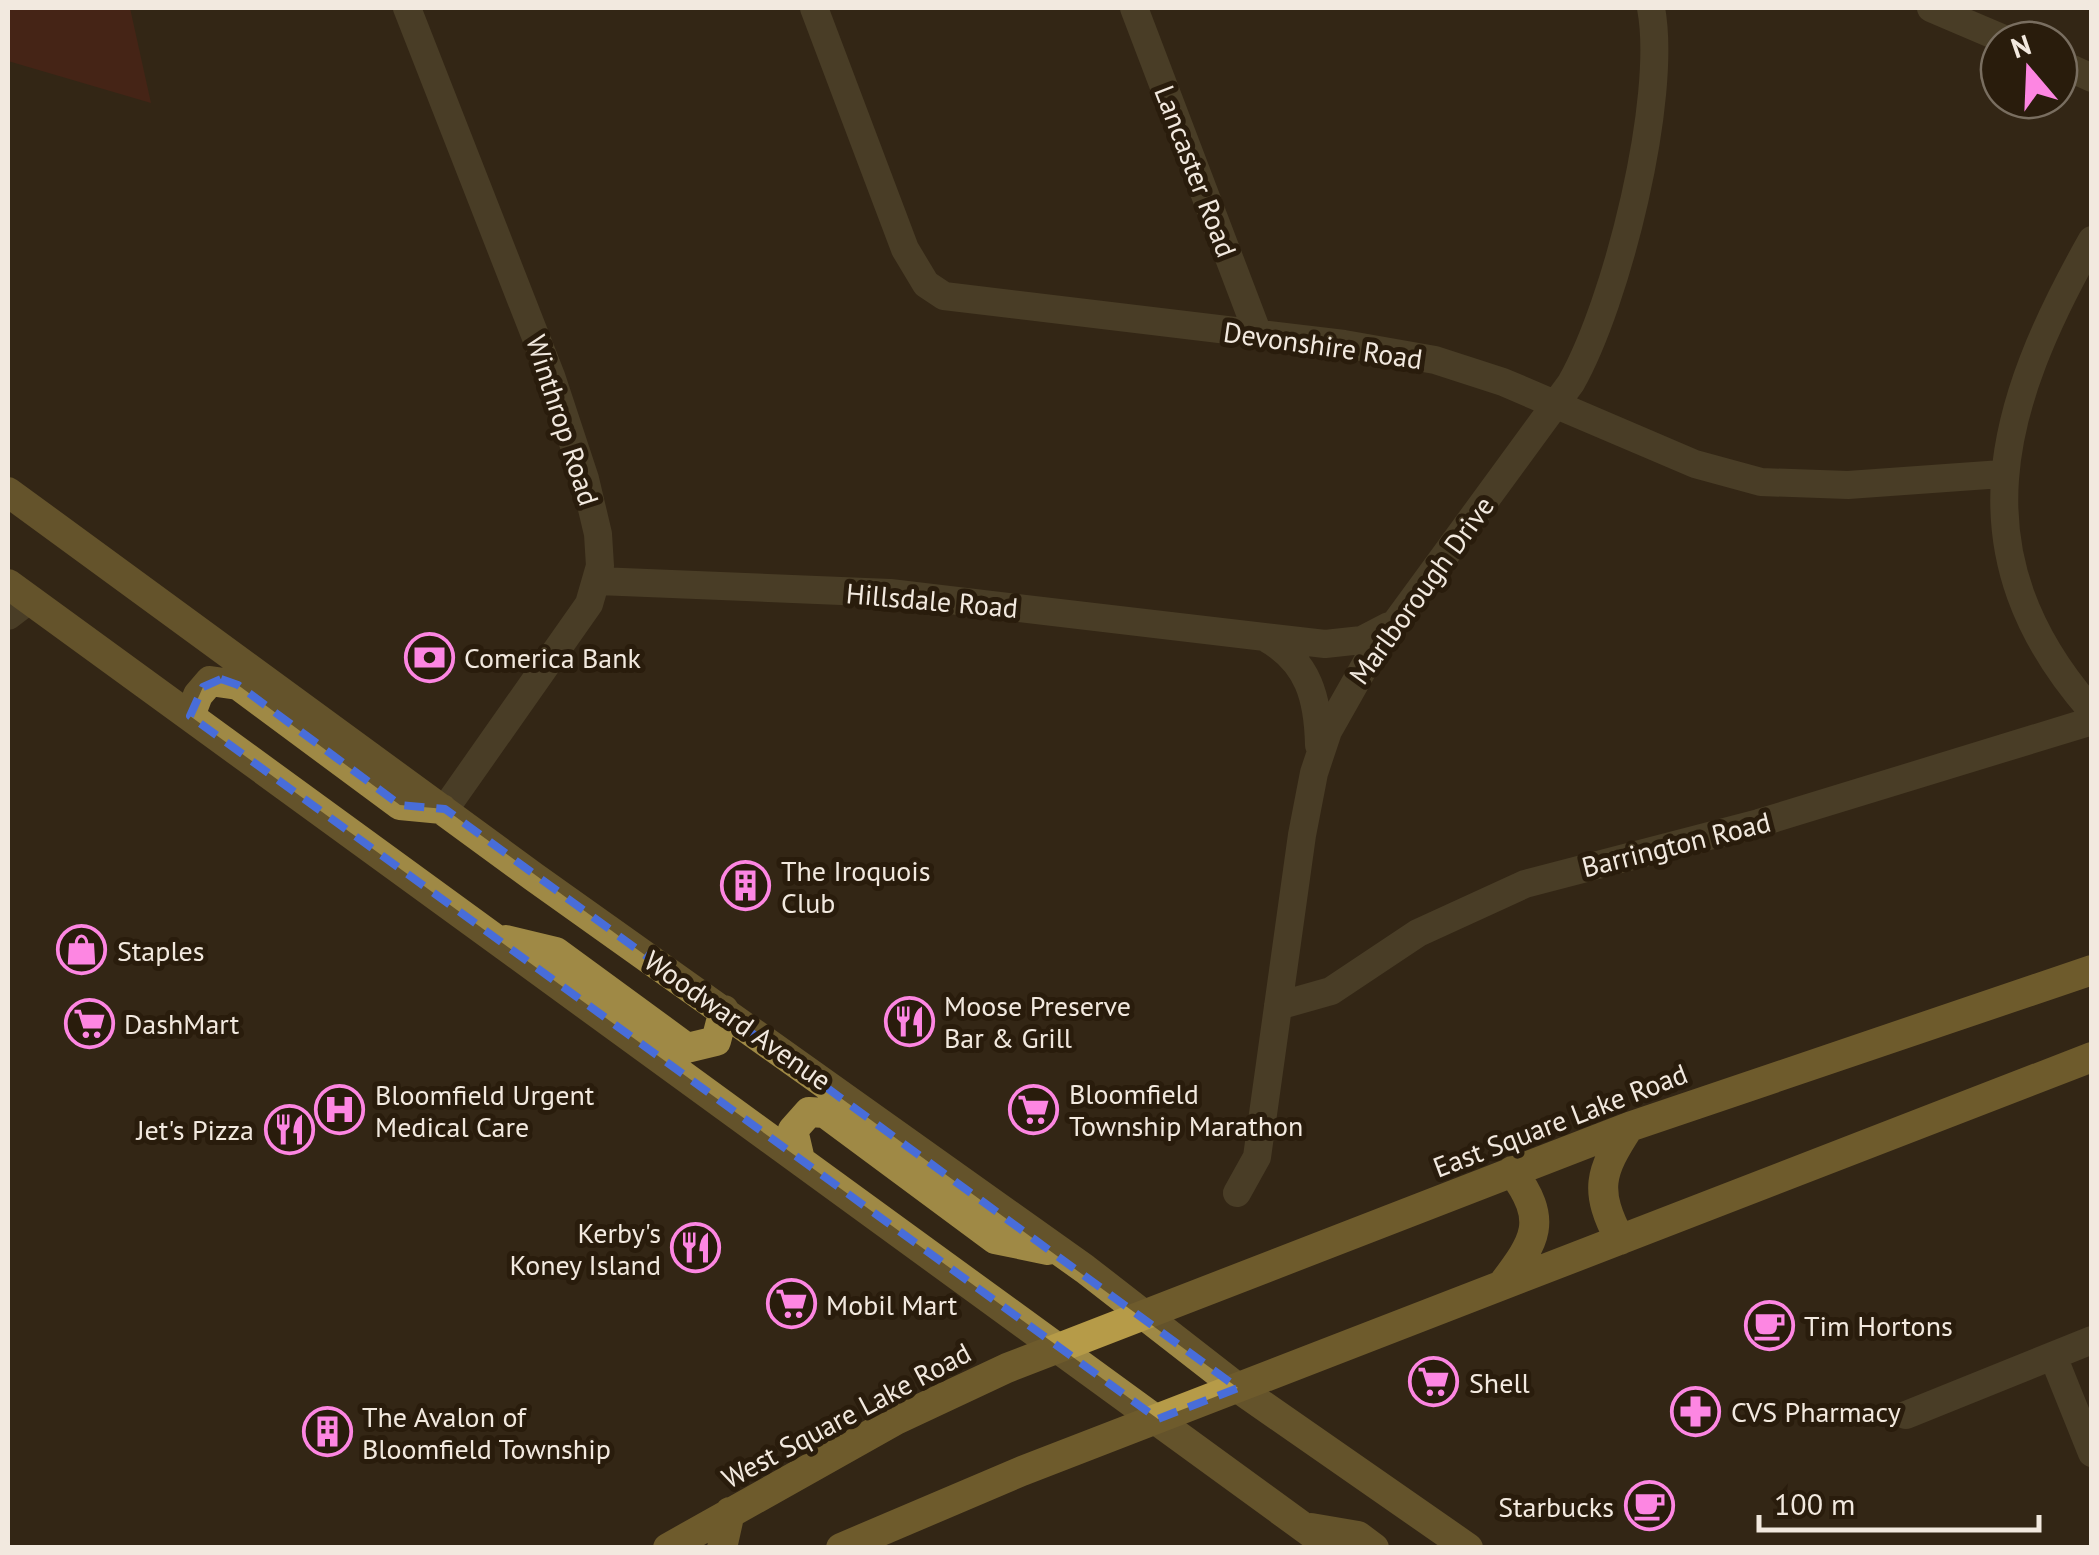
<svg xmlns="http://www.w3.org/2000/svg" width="2099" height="1555" font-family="'PT Sans',sans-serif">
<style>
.green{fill:#5b2317}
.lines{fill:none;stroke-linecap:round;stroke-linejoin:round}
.minor{stroke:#64593a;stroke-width:28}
.major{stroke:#9f8945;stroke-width:30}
.highway{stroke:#b69b48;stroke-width:30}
.marked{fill:none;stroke:#486dd9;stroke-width:8;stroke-dasharray:20 12;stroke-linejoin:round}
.labels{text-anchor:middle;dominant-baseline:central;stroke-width:10;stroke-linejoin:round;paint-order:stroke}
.street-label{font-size:28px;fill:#f2e9df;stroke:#291c0c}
.poi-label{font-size:28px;fill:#f2e9df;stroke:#291c0c;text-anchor:start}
</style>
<rect width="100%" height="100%" fill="#332615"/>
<path class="green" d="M8,8H130L151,103L8,61Z"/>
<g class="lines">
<path class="minor" d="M407,8L551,376L585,479L598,534L600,566L589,604L445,809
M814,8L905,249L926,284L944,296L1344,344L1435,360L1503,382L1695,464L1761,482L1848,485L2002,474
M1134,8L1258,334
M1931,8L2006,40
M2059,63L2092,78
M2092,240C1998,406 1954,554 2092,711
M598,581L890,593L1325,644L1362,640L1389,626
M8,616L29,600
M1266,638C1309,662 1318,699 1319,745
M1278,1006L1331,991L1418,933L1525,884L1759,823L2092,721
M1237,1193L1257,1157L1302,835L1314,773L1328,731L1367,662L1571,383C1617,302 1668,98 1651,8
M2053,1356L2092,1453
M1906,1415L2092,1340"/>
<path class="major" d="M8,492L534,877L1085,1269L1238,1388L1468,1548
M8,584L1332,1548
M190,716L198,695L210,681L238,685L400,805L442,809
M506,940L556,952L687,1048L716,1041L724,1010
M800,1160L793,1130L809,1112L825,1113L995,1239L1048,1250
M1311,1528L1358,1536L1374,1548"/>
<path class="highway" d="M1620,1240C1594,1190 1599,1173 1629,1127
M1502,1285C1536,1240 1549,1221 1512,1171
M668,1548L896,1420L1007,1368L1629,1127L2092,970
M722,1548L730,1512
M841,1548L1022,1471L2092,1057"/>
</g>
<path d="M0 0H2099V1555H0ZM221,679L238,685L400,805L445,809L1238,1388L1158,1419L190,716L203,687Z" fill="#332615" fill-opacity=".55" fill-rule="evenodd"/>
<path class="marked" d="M221,679L238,685L400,805L445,809L1238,1388L1158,1419L190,716L203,687Z"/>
<defs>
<symbol id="bank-ring" viewBox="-11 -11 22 22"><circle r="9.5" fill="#291c0c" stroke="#fd86e2" stroke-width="1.5"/><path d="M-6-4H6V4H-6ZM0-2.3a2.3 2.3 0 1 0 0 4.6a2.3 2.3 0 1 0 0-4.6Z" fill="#fd86e2"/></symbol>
<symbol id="building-ring" viewBox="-11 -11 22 22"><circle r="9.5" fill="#291c0c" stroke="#fd86e2" stroke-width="1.5"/><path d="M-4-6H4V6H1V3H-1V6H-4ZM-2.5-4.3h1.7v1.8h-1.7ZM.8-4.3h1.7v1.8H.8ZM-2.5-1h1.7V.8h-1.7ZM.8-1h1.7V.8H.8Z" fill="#fd86e2"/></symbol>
<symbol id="shop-ring" viewBox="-11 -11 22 22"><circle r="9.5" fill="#291c0c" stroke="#fd86e2" stroke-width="1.5"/><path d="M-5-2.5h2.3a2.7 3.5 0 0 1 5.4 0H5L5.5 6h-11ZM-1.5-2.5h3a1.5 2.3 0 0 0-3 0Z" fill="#fd86e2"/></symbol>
<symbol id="restaurant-ring" viewBox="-11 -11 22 22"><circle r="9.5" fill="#291c0c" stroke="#fd86e2" stroke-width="1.5"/><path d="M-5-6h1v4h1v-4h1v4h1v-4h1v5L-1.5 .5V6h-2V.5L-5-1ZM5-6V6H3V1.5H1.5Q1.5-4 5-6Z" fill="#fd86e2"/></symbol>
<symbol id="supermarket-ring" viewBox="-11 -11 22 22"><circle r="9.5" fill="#291c0c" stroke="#fd86e2" stroke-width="1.5"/><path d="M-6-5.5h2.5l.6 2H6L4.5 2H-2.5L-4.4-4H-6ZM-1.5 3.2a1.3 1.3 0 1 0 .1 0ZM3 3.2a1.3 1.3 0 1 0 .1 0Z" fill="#fd86e2"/></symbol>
<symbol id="hospital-ring" viewBox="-11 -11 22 22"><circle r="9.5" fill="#291c0c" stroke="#fd86e2" stroke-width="1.5"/><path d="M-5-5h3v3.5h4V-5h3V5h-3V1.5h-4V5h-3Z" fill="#fd86e2"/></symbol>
<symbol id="cafe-ring" viewBox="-11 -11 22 22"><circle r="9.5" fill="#291c0c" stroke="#fd86e2" stroke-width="1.5"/><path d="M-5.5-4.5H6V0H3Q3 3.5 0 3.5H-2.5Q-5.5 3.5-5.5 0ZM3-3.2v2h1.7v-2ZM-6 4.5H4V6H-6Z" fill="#fd86e2"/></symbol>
<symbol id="pharmacy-ring" viewBox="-11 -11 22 22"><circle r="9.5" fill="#291c0c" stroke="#fd86e2" stroke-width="1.5"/><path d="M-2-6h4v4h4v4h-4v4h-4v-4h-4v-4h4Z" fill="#fd86e2"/></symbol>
</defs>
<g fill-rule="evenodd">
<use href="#bank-ring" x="402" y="630" width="55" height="55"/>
<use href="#building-ring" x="718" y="858" width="55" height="55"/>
<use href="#shop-ring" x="54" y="922" width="55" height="55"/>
<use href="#restaurant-ring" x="882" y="994" width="55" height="55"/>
<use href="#supermarket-ring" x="62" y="996" width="55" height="55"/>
<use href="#supermarket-ring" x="1006" y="1082" width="55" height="55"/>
<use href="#hospital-ring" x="312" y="1082" width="55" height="55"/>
<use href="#restaurant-ring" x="262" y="1102" width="55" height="55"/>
<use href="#restaurant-ring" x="668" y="1220" width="55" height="55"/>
<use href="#supermarket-ring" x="764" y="1276" width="55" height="55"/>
<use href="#cafe-ring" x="1742" y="1298" width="55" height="55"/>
<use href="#supermarket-ring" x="1406" y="1354" width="55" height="55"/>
<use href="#pharmacy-ring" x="1668" y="1384" width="55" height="55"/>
<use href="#building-ring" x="300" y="1404" width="55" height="55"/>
<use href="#cafe-ring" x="1622" y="1478" width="55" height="55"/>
</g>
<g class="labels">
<g class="street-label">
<text transform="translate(1196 171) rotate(69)">Lancaster Road</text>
<text transform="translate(1323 345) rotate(8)">Devonshire Road</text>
<text transform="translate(563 420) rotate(72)">Winthrop Road</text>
<text transform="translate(1421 590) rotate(-54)">Marlborough Drive</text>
<text transform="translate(932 600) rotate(5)">Hillsdale Road</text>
<text transform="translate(1676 844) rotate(-14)">Barrington Road</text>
<text transform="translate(738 1020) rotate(35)">Woodward Avenue</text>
<text transform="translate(1560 1120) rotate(-21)">East Square Lake Road</text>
<text transform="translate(846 1415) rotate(-28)">West Square Lake Road</text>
</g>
<g class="poi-label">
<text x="464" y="657">Comerica Bank</text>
<text x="781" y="870">The Iroquois<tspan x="781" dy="32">Club</tspan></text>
<text x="117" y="950">Staples</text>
<text x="944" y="1005">Moose Preserve<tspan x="944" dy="32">Bar &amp; Grill</tspan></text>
<text x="124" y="1023">DashMart</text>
<text x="1069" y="1093">Bloomfield<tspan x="1069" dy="32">Township Marathon</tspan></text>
<text x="375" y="1094">Bloomfield Urgent<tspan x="375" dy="32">Medical Care</tspan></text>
<text x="254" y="1129" text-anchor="end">Jet's Pizza</text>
<text x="661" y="1232" text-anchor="end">Kerby's<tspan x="661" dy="32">Koney Island</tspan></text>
<text x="826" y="1304">Mobil Mart</text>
<text x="1804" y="1325">Tim Hortons</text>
<text x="1469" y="1382">Shell</text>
<text x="1731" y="1411">CVS Pharmacy</text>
<text x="362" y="1416">The Avalon of<tspan x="362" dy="32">Bloomfield Township</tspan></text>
<text x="1614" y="1506" text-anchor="end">Starbucks</text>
</g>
</g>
<rect width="2099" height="1555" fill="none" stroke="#f2e9df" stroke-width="20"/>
<g transform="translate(2029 70) rotate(341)"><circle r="48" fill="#291c0c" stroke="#796e60" stroke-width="2.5"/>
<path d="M0-8L18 38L0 25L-18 38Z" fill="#fd86e2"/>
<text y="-15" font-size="28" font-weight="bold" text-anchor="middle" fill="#f2e9df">N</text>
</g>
<path d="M1759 1515v15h280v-15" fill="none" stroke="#f2e9df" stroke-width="5"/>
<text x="1774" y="1515" font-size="30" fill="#f2e9df" stroke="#291c0c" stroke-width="8" paint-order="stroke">100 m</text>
</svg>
